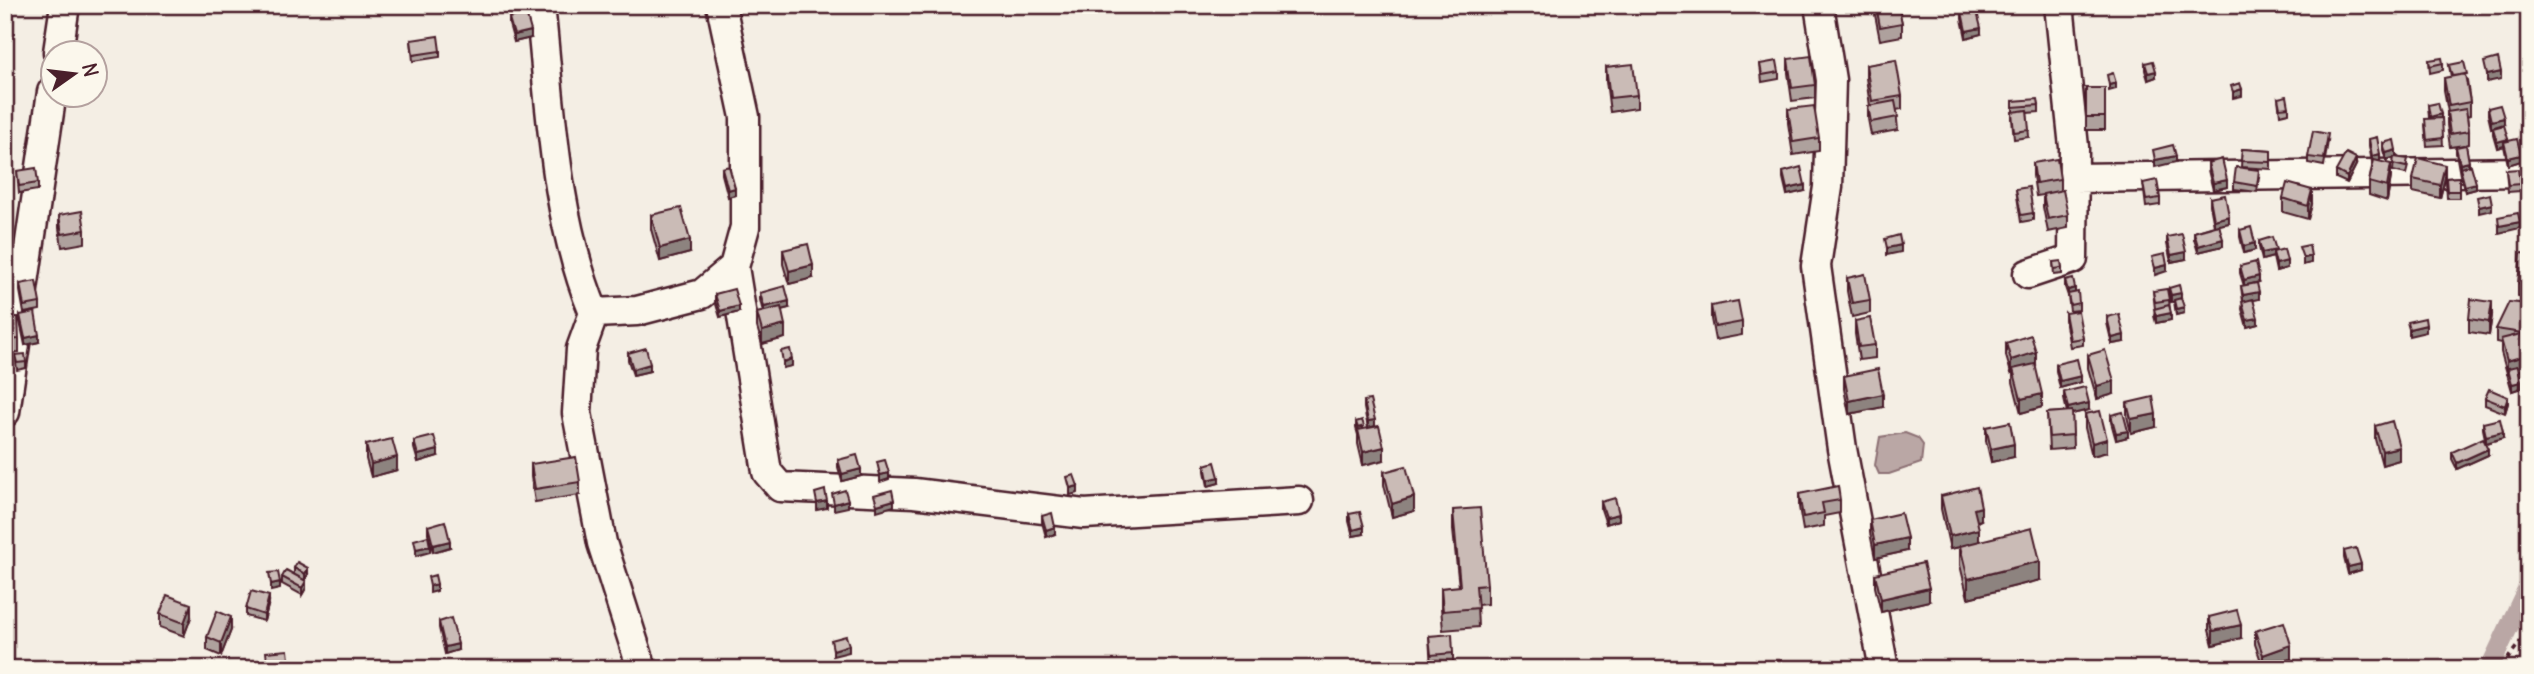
<svg xmlns="http://www.w3.org/2000/svg" width="2534" height="674" font-family="Delius,sans-serif">
<style>
.water{fill:#baa7a5;stroke:#8d7174;stroke-width:2}
.lines{fill:none;stroke-linecap:round;stroke-linejoin:round}
.canal{stroke:#baa7a5;stroke-width:19}
.minor-casing{stroke:#4a1f2b;stroke-width:33}
.path{stroke:#4a1f2b;stroke-width:3.5;stroke-dasharray:5 5;stroke-linecap:butt}
.minor{stroke:#fbf7ec;stroke-width:28}
.wall{fill:#aea19d;stroke:#4a1f2b;stroke-width:2}
.shaded-wall{fill:#8d837f;stroke:#4a1f2b;stroke-width:2}
.building{fill:#cabbb6;stroke:#4a1f2b;stroke-width:2}
</style>
<rect width="100%" height="100%" fill="#f4eee4"/>
<filter id="ink" filterUnits="userSpaceOnUse"><feTurbulence type="fractalNoise" baseFrequency=".0143" numOctaves="2"/><feDisplacementMap in="SourceGraphic" scale="14" xChannelSelector="R" yChannelSelector="G"/><feConvolveMatrix kernelMatrix="1 2 1 2 8 2 1 2 1" color-interpolation-filters="sRGB"/></filter>
<g filter="url(#ink)">
<path class="water" d="M1905,433L1918,438L1923,445L1921,463L1889,474H1879L1875,465L1880,437Z"/>
<g class="lines">
<path class="canal" d="M2489,669L2529,584"/>
<defs>
<path id="minor" d="M540,5C551,108 554,216 594,313L637,311L702,294L734,267L745,227V117L721,5
M1819,5L1831,80L1828,187L1816,266L1842,449L1884,669
M58,52L65,5
M2074,178L2529,172
M734,267L767,472L780,487L914,493L1084,514L1299,501
M2028,274L2073,259L2074,147L2059,5
M594,313L581,349L577,413L602,543L642,669
M5,412L52,92"/>
</defs>
<use href="#minor" class="minor-casing"/>
<path class="path" d="M2504,669L2509,657L2529,630"/>
<use href="#minor" class="minor"/>
</g>
<path class="wall" d="M496,5H526L497,10Z
M1875,5H1898L1902,23V36L1880,40L1875,15Z
M1962,12L1981,34L1966,38L1962,19Z
M509,18L531,38L514,42L509,24Z
M411,40L440,51V57L413,61Z
M2529,56V70L2527,71L2525,57Z
M1788,59L1815,85V98L1792,101L1788,73Z
M2429,60L2443,63V70L2430,73Z
M2145,63L2156,77L2148,80L2145,70Z
M1760,64L1779,72V79L1762,82Z
M1866,65L1902,96V109L1896,110L1898,130L1871,135L1868,119V106H1870L1866,78Z
M2449,65L2467,81L2470,102V115L2467,116L2469,131V144L2466,145L2469,165L2476,189L2465,192L2460,175L2456,153V147L2464,145L2450,147L2447,125V112H2448L2444,91V78L2451,77Z
M1606,67L1637,95V108L1610,112L1606,81Z
M2086,88H2105V130H2086Z
M2278,98L2289,107V113L2280,115Z
M2013,101L2039,105V112L2027,113L2029,137L2014,139L2012,119V112H2013Z
M2428,105L2441,118L2443,145L2427,146L2425,125L2429,118Z
M2488,108L2504,124L2491,128L2488,115Z
M1788,109L1819,138V151L1793,155L1788,123Z
M2493,128L2508,142L2521,161L2508,165L2504,146L2497,148L2493,134Z
M2369,139L2380,161H2377L2391,177L2387,201L2369,195V182L2373,162H2372L2369,146Z
M2328,141L2324,166L2308,163V157Z
M2383,143L2408,166L2406,174L2393,171L2394,158L2386,160L2383,150Z
M2242,149L2271,151V169L2241,167Z
M2033,163L2060,179V191L2068,215V228L2048,232L2043,207V195L2036,196L2033,176Z
M2208,163L2227,187L2213,190L2208,170Z
M2356,165L2347,183L2336,178V171Z
M722,168L735,195L728,197L722,174Z
M2506,170L2520,184V191L2508,192Z
M17,171L38,183V190L19,193Z
M1783,172L1805,191L1787,195L1783,178Z
M2259,177L2257,192L2234,189V182Z
M2459,177V198H2447L2446,178Z
M2445,178L2440,198L2413,192V179Z
M2143,183L2160,198V205L2146,207Z
M2016,189L2033,213V220L2021,222Z
M2210,198L2229,223L2219,225L2223,246L2198,252L2194,239V232L2214,226L2210,205Z
M2283,198L2312,204L2308,219L2283,212Z
M59,215L85,230V243L62,247L59,228Z
M651,215L690,253L660,261L651,229Z
M2240,230L2255,250L2244,253L2240,237Z
M2167,237L2186,259L2171,262L2167,244Z
M2259,241L2276,251L2287,268L2276,271L2273,257L2262,260L2259,247Z
M783,250L813,278L789,284L783,264Z
M2529,254V298L2518,296V283Z
M5,262L7,287V300H5Z
M2053,262L2062,268V274L2054,275Z
M2240,266L2259,282L2255,283L2259,299L2253,300L2258,324L2247,327L2242,309L2243,302L2241,286H2244L2240,273Z
M1847,278L1870,300V313L1852,317L1847,291Z
M2065,281L2079,303V310L2070,311L2068,296L2065,287Z
M20,284L40,303V310L24,313L20,291Z
M2169,288L2181,298L2184,313L2176,315L2174,301L2171,302L2169,295Z
M2153,291L2169,300L2171,320L2156,323L2154,316L2155,309Z
M760,293L789,308L781,310L785,338L762,344L757,327V313L763,312L760,300Z
M715,294L739,312L720,317L715,301Z
M2529,304V347L2524,346L2527,369L2519,371L2521,388L2512,391L2501,352V343L2496,342V329Z
M1711,306L1742,322V335L1715,340L1711,319Z
M2065,313L2083,338V345L2070,347L2065,320Z
M20,315L39,342L25,345L20,322Z
M2492,315L2489,335L2469,332V319Z
M5,317L19,339V352L5,353Z
M2107,317L2124,342L2112,344L2107,323Z
M1855,321L1875,345V358L1859,360L1855,334Z
M2006,343L2036,365L2035,366L2042,407L2021,413L2013,382V372L2011,373L2006,356Z
M628,353L650,371L633,375L628,360Z
M15,355L26,362V368L17,370Z
M2088,355L2114,394L2097,399L2088,368Z
M2056,364L2081,382L2060,388L2056,371Z
M1844,376L1883,407L1849,414L1844,389Z
M2064,392L2089,410L2072,414L2073,448L2049,450L2047,413L2067,412L2064,399Z
M2485,398L2508,403L2505,413L2485,405Z
M1364,401L1375,426L1368,428L1364,408Z
M2127,403L2156,427L2131,433L2127,416Z
M2085,414L2107,452L2092,456L2085,428Z
M2111,415L2128,437L2116,440L2111,422Z
M1356,422L1364,429L1384,460L1363,465L1358,444V435L1356,428Z
M2483,423L2503,438L2486,443L2483,429Z
M2375,426L2399,460L2382,465L2375,439Z
M1986,427L2014,457L1991,462L1986,441Z
M414,441L438,456L418,462L414,448Z
M366,445L397,470L371,477L366,459Z
M2452,452L2488,455L2457,469L2452,459Z
M838,460L861,476L842,481L838,467Z
M531,464L580,482V495L535,502L531,477Z
M1205,465L1219,483L1208,486L1205,471Z
M1384,472L1414,511L1392,517L1384,485Z
M1799,494L1840,500V513L1824,516V526L1803,530L1799,507Z
M1941,496L1981,520L1977,522L1979,541L2040,580L1968,598L1960,565V547L1950,549L1941,509Z
M1601,502L1619,520L1606,524L1601,509Z
M1453,510L1487,585V604L1477,605L1478,627L1443,630L1441,608V588L1459,587L1453,530Z
M1349,514L1364,534L1353,536L1349,521Z
M1042,516L1055,534L1046,537L1042,522Z
M1870,520L1907,551L1875,558L1870,533Z
M428,526L450,547L433,552L428,533Z
M2344,551L2361,570L2348,574L2344,558Z
M294,568L308,574L305,581L306,588L302,595L282,584V577L294,575Z
M1875,574L1929,601L1881,612L1875,587Z
M269,602L264,621L246,616V609Z
M160,614L191,617L184,636L160,627Z
M2209,617L2241,638L2213,645L2209,630Z
M439,622L458,650L445,654L439,628Z
M231,630L221,656L207,650V637Z
M2255,631L2291,659L2280,662L2281,669H2262V664L2255,644Z
M1429,636L1453,653V666L1431,668Z"/>
<path class="shaded-wall" d="M1981,28V34L1966,38V31Z
M531,31V38L514,42V35Z
M2156,71V77L2148,80V73Z
M2501,72V79L2487,82V75Z
M2116,83V89L2109,91V85Z
M2242,89V96L2233,98V92Z
M2441,114V121L2430,123V117Z
M2504,118V124L2491,128V121Z
M2508,139V145L2504,142V146L2497,148V142Z
M2396,150V157L2386,160V153Z
M2380,154V161L2372,162V156Z
M2521,155V161L2508,165V158Z
M2176,156V162L2155,167V160Z
M2356,158V165L2347,183V177Z
M2469,162V168L2460,170V164Z
M2391,164V177L2387,201V187Z
M2445,165V178L2440,198V185Z
M2227,180V187L2213,190V183Z
M2476,183V189L2465,192V186Z
M1805,185V191L1787,195V189Z
M735,188V195L728,197V190Z
M2312,190V204L2308,219V206Z
M2492,204V210L2479,213V207Z
M2229,216V223L2214,226V220Z
M2520,222V228L2499,233V226Z
M2223,239V246L2198,252V246Z
M690,240V253L660,261V248Z
M2255,243V250L2244,253V246Z
M1901,245V252L1887,255V248Z
M2276,250V256L2273,252V257L2262,260V253Z
M2186,252V259L2171,262V255Z
M2311,256V263L2303,265V258Z
M2287,261V268L2276,271V264Z
M813,265V278L789,284V271Z
M2167,265V271L2155,275V268Z
M2259,276V282L2244,286V280Z
M2075,288V295L2068,297V290Z
M2259,292V299L2243,302V295Z
M2181,293V300L2171,302V295Z
M789,301V308L764,314V307Z
M2492,302V315L2489,335V322Z
M739,306V312L720,317V311Z
M2184,307V313L2176,315V309Z
M2171,313V320L2156,323V316Z
M2258,318V324L2247,327V320Z
M785,325V338L762,344V331Z
M2426,325V332L2409,336V329Z
M39,335V342L25,345V338Z
M2124,335V342L2112,344V338Z
M2036,352V365L2014,372L2013,369V372L2011,373V360Z
M2527,355V369L2509,373L2508,368V374H2507V361Z
M792,359V366L783,368V362Z
M650,364V371L633,375V369Z
M2081,376V382L2060,388V381Z
M2114,381V394L2097,399V386Z
M2521,382V388L2512,391V384Z
M1883,394V407L1849,414V401Z
M2042,394V407L2021,413V399Z
M2508,397V403L2505,413V406Z
M2089,403V410L2068,415V408Z
M2156,414V427L2131,433V419Z
M1375,420V426L1368,428V421Z
M2128,431V437L2116,440V433Z
M2503,432V438L2486,443V436Z
M2107,439V452L2092,456V443Z
M2014,444V457L1991,462V449Z
M1384,447V460L1363,465V452Z
M2399,447V460L2382,465V451Z
M2488,449V455L2457,469V463Z
M438,450V456L418,462V455Z
M397,457V470L371,477V464Z
M861,469V476L842,481V474Z
M889,473V479L880,482V475Z
M1219,477V483L1208,486V480Z
M1078,486V493L1070,495V488Z
M1414,497V511L1392,517V504Z
M848,500V507L834,510V504Z
M894,500V506L877,511V505Z
M827,501V508L817,510V503Z
M1981,507V520L1974,522V509Z
M1619,514V520L1606,524V517Z
M1055,527V534L1046,537V530Z
M1364,527V534L1353,536V530Z
M1979,529V543L1950,549V536Z
M9,537V544L5,545V538Z
M1907,538V551L1875,558V545Z
M450,541V547L433,552V545Z
M430,546V552L416,556V549Z
M2040,561V580L1968,598V579Z
M2361,564V570L2348,574V567Z
M308,568V574L305,581V574Z
M306,581V588L302,595V588Z
M280,582V589L271,591V584Z
M437,584V591L430,593V586Z
M1929,588V601L1881,612V599Z
M269,596V602L264,621V615Z
M191,604V617L184,636V623Z
M231,617V630L221,656V643Z
M2241,625V638L2213,645V631Z
M458,644V650L445,654V647Z
M849,645V652L833,656V650Z
M2291,645V659L2263,668V655Z"/>
<path class="building" d="M1876,5H1898L1902,23L1880,27Z
M1976,8L1981,28L1966,31L1962,12Z
M526,13L531,31L514,35L509,18Z
M438,36L440,51L413,55L411,40Z
M1811,56L1815,85L1792,88L1788,59Z
M2529,56V63L2527,64L2525,57Z
M2442,58L2443,63L2430,66L2429,60Z
M2498,58L2501,72L2487,75L2484,62Z
M1896,60L1902,96L1872,101L1866,65Z
M1777,61L1779,72L1762,75L1760,64Z
M2153,61L2156,71L2148,73L2145,63Z
M2464,62L2467,74L2452,76L2449,65Z
M1633,64L1637,95L1610,98L1606,67Z
M2113,73L2116,83L2109,85L2107,75Z
M2465,74L2470,102L2449,106L2444,78Z
M2240,83L2242,89L2233,92L2231,86Z
M2086,88H2105V117H2086Z
M2287,96L2289,107L2280,108L2278,98Z
M2038,99L2039,105L2013,107V101Z
M1895,101L1898,117L1871,122L1868,106Z
M2438,103L2441,114L2430,117L2428,105Z
M2500,105L2504,118L2491,121L2488,108Z
M1814,106L1819,138L1793,142L1788,109Z
M2466,109L2469,131L2450,134L2447,112Z
M2027,110L2029,130L2014,132L2012,112Z
M2442,118L2443,138L2427,140L2425,119Z
M2504,125L2508,139L2497,142L2493,128Z
M2313,131L2328,134L2324,159L2308,157Z
M2377,137L2380,154L2372,156L2369,139Z
M2517,139L2521,155L2508,158L2504,142Z
M2524,139H2529V147H2526Z
M2394,140L2396,150L2386,153L2383,143Z
M2173,145L2176,156L2155,160L2153,150Z
M2466,145L2469,162L2460,164L2456,147Z
M2242,149L2271,151V162L2241,161Z
M2346,153L2356,158L2347,177L2336,171Z
M2394,157L2408,159L2406,167L2393,164Z
M2418,158L2445,165L2440,185L2413,179Z
M2057,159L2060,179L2036,183L2033,163Z
M2222,159L2227,180L2213,183L2208,163Z
M2374,160L2391,164L2387,187L2369,182Z
M2471,165L2476,183L2465,186L2460,168Z
M729,166L735,188L728,190L722,168Z
M1801,167L1805,185L1787,189L1783,172Z
M2236,167L2259,170L2257,186L2234,182Z
M36,168L38,183L19,186L17,171Z
M2518,169L2520,184L2508,185L2506,170Z
M2459,177V191H2447L2446,178Z
M2157,180L2160,198L2146,200L2143,183Z
M2287,183L2312,190L2308,206L2283,198Z
M2029,187L2033,213L2021,215L2016,189Z
M2063,190L2068,215L2048,219L2043,194Z
M2490,194L2492,204L2479,207L2477,197Z
M2225,195L2229,216L2214,220L2210,198Z
M681,208L690,240L660,248L651,215Z
M82,211L85,230L62,234L59,215Z
M2518,213L2520,222L2499,226L2498,217Z
M2219,225L2223,239L2198,246L2194,232Z
M2251,227L2255,243L2244,246L2240,230Z
M2182,234L2186,252L2171,255L2167,237Z
M1899,235L1901,245L1887,248L1885,239Z
M2272,237L2276,250L2262,253L2259,241Z
M808,244L813,265L789,271L783,250Z
M2309,245L2311,256L2303,258L2299,247Z
M2284,249L2287,261L2276,264L2273,252Z
M2521,253L2529,254V284L2518,283Z
M2165,254L2167,265L2155,268L2152,257Z
M2061,261L2062,268L2054,269L2053,262Z
M5,262L7,287H5Z
M2256,262L2259,276L2244,280L2240,266Z
M1865,274L1870,300L1852,303L1847,278Z
M2073,279L2075,288L2068,290L2065,281Z
M36,281L40,303L24,306L20,284Z
M2257,283L2259,292L2243,295L2241,286Z
M2179,285L2181,293L2171,295L2169,288Z
M785,286L789,301L764,307L760,293Z
M734,289L739,306L720,311L715,294Z
M2167,289L2169,300L2155,302L2153,291Z
M2078,292L2079,303L2070,305L2068,294Z
M2181,298L2184,307L2176,309L2174,300Z
M2253,299L2258,318L2247,320L2242,302Z
M2471,299L2492,302L2489,322L2469,319Z
M1738,301L1742,322L1715,327L1711,306Z
M2509,302L2529,304V334L2496,329Z
M2169,305L2171,313L2156,316L2154,309Z
M781,307L785,325L762,331L757,313Z
M2078,311L2083,338L2070,340L2065,313Z
M35,312L39,335L25,338L20,315Z
M2119,314L2124,335L2112,338L2107,317Z
M5,317H18L19,339L5,340Z
M1870,318L1875,345L1859,347L1855,321Z
M2425,318L2426,325L2409,329L2407,322Z
M2521,334L2527,355L2507,361L2501,339Z
M2031,335L2036,352L2011,360L2006,343Z
M646,348L650,364L633,369L628,353Z
M790,349L792,359L783,362L781,351Z
M2105,350L2114,381L2097,386L2088,355Z
M25,354L26,362L17,363L15,355Z
M2077,359L2081,376L2060,381L2056,364Z
M2035,364L2042,394L2021,399L2013,369Z
M2518,366L2521,382L2512,384L2508,368Z
M1878,369L1883,394L1849,401L1844,376Z
M2085,387L2089,403L2068,408L2064,392Z
M2489,389L2508,397L2505,406L2485,398Z
M2153,397L2156,414L2131,419L2127,403Z
M1370,400L1375,420L1368,421L1364,401Z
M2072,411L2073,435L2049,437L2047,413Z
M2100,411L2107,439L2092,443L2085,414Z
M2123,412L2128,431L2116,433L2111,415Z
M2500,419L2503,432L2486,436L2483,423Z
M1362,420L1364,426L1358,428L1356,422Z
M2392,421L2399,447L2382,451L2375,426Z
M2010,422L2014,444L1991,449L1986,427Z
M1379,426L1384,447L1363,452L1358,430Z
M434,436L438,450L418,455L414,441Z
M2483,438L2488,449L2457,463L2452,452Z
M392,439L397,457L371,464L366,445Z
M857,455L861,469L842,474L838,460Z
M576,457L580,482L535,489L531,464Z
M885,460L889,473L880,475L877,462Z
M1215,462L1219,477L1208,480L1205,465Z
M1406,466L1414,497L1392,504L1384,472Z
M1074,475L1078,486L1070,488L1067,477Z
M1838,486L1840,500L1822,503L1824,513L1803,517L1799,494Z
M1977,487L1981,507L1974,509L1979,529L1950,536L1941,496Z
M825,490L827,501L817,503L815,493Z
M845,490L848,500L834,504L832,494Z
M892,490L894,500L877,505L874,495Z
M1615,498L1619,514L1606,517L1601,502Z
M1480,508L1487,585L1476,586L1478,608L1443,611L1441,588L1460,586L1453,510Z
M1360,512L1364,527L1353,530L1349,514Z
M1052,513L1055,527L1046,530L1042,516Z
M1901,513L1907,538L1875,545L1870,520Z
M445,521L450,541L433,545L428,526Z
M5,524L9,537L5,538Z
M2032,528L2040,561L1968,579L1960,546Z
M428,536L430,546L416,549L414,540Z
M2356,548L2361,564L2348,567L2344,551Z
M297,562L308,568L305,574L294,568Z
M1923,563L1929,588L1881,599L1875,574Z
M286,570L306,581L302,588L282,577Z
M278,572L280,582L271,584L269,573Z
M435,575L437,584L430,586L428,577Z
M251,591L269,596L264,615L246,609Z
M167,595L191,604L184,623L160,614Z
M2237,610L2241,625L2213,631L2209,617Z
M217,611L231,617L221,643L207,637Z
M451,618L458,644L445,647L439,622Z
M2284,622L2291,645L2263,655L2255,631Z
M1452,634L1453,653L1431,655L1429,636Z
M846,636L849,645L833,650L831,640Z
M288,650L290,669H268L266,652Z
M12,659L15,669H5V661Z
M2279,660L2281,669H2263L2262,663Z
M2295,662L2296,669H2284V664Z"/>
</g>
<rect width="2534" height="674" fill="none" stroke="#fbf7ec" stroke-width="28"/>
<rect x="14" y="14" width="2506" height="646" fill="none" stroke="#4a1f2b" stroke-width="2.5" filter="url(#ink)"/>
<g transform="translate(74 74) rotate(76)"><circle r="33" fill="#fbf7ec" stroke="#b4a19f" stroke-width="2"/>
<path d="M0-5L12 26L0 18L-12 26Z" fill="#4a1f2b"/>
<text y="-10" font-size="19" font-weight="bold" text-anchor="middle" fill="#4a1f2b">N</text>
</g>
</svg>
